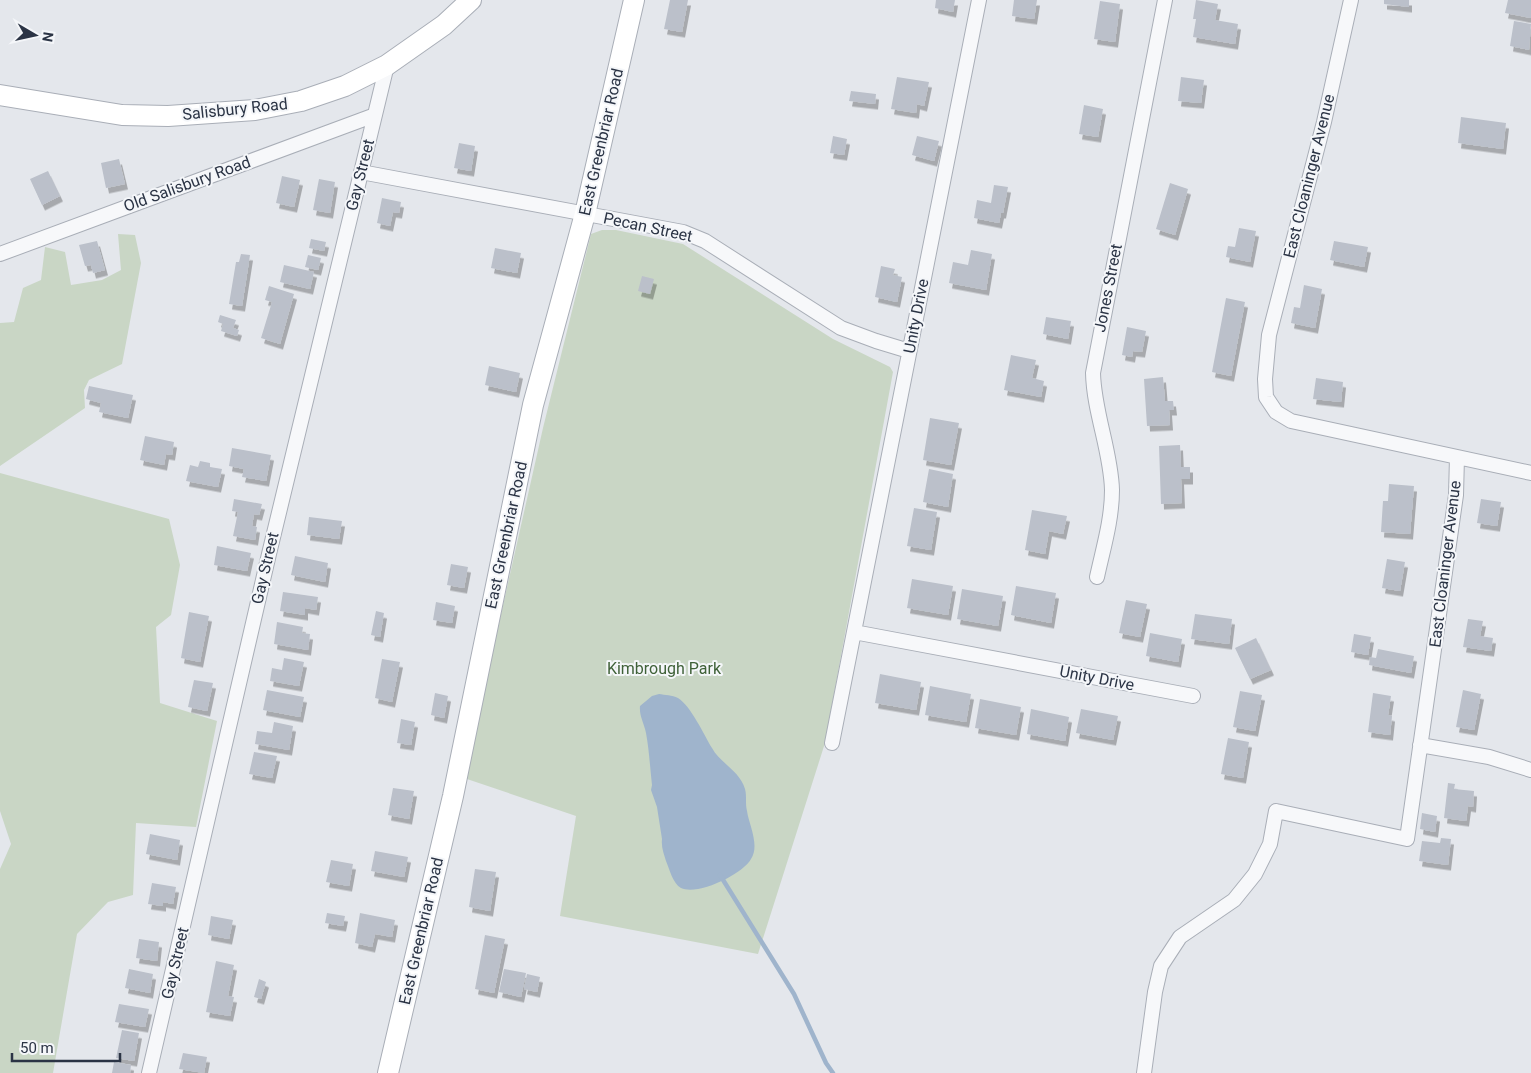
<svg xmlns="http://www.w3.org/2000/svg" width="1531" height="1073" font-family="Roboto,sans-serif">
<style>
.green{fill:#c9d6c5}
.water{fill:#9fb4cc}
.lines{fill:none;stroke-linecap:round;stroke-linejoin:round}
.stream{stroke:#9fb4cc;stroke-width:4.5}
.building{fill:#bbc0ca;filter:url(#shadow)}
.street-casing{stroke:#a9aeb7;stroke-width:16}
.secondary-casing{stroke:#a9aeb7;stroke-width:22}
.street{stroke:#f7f8fa;stroke-width:14}
.secondary{stroke:#fff;stroke-width:20}
.labels{text-anchor:middle;dominant-baseline:central;stroke-width:4;stroke-linejoin:round;paint-order:stroke}
.street-label{font-size:16px;fill:#2b3445;stroke:#f4f6f9}
.park-label{font-size:16px;fill:#3f6138;stroke:#f4f6f9}
</style>
<defs>
<filter id="shadow"><feDropShadow dx="3" dy="5.5" stdDeviation="0" flood-color="#0004"/></filter>
</defs>
<rect width="100%" height="100%" fill="#e4e7ec"/>
<path class="green" d="M602,230H616L683,244L833,339L890,367L893,372L825,743L758,954L560,916L576,816L464,778L543,428L591,234Z
M118,234L135,235L141,263L122,364L89,380L84,390L85,408L0,466V323L14,322L23,288L41,280L45,247L65,252L71,285L102,280L121,270Z
M0,473L169,519L180,565L171,615L156,627L160,703L217,721L196,827L136,823L133,895L108,902L77,934L53,1073H0V869L11,844L0,811Z"/>
<path class="water" d="M659,694C665,695 672,695 678,698C691,706 704,735 712,748C720,763 740,771 745,789C747,796 745,804 747,811C749,825 760,845 751,859C743,874 698,896 681,888C673,884 669,868 666,861C664,854 661,847 662,839L657,807L651,790L652,785C650,767 649,749 646,733C644,723 639,716 640,706L652,696Z"/>
<g class="lines">
<path class="stream" d="M720,875L794,994L826,1063L833,1073"/>
</g>
<path class="building" d="M670,0H688L682,32L664,29Z
M936,0H955L953,12L935,8Z
M1014,0H1037L1034,19L1012,16Z
M1196,0L1218,4L1215,20L1238,24L1235,44L1193,37L1196,19H1193Z
M1384,0H1409V7L1384,4Z
M1508,0H1531V18L1505,13Z
M1100,1L1120,4L1115,42L1094,39Z
M1514,21L1531,24L1529,50L1510,46Z
M897,77L929,82L924,106L917,104L916,113L891,109Z
M1181,77L1204,80L1201,103L1178,101Z
M851,91L876,94L875,104L849,101Z
M1084,105L1103,109L1098,137L1079,134Z
M1461,117L1506,123L1503,149L1458,143Z
M833,136L847,139L844,155L830,153Z
M917,136L939,141L934,161L912,155Z
M459,143L475,146L471,171L454,168Z
M119,159L125,184L106,188L101,163Z
M48,171L60,196L42,205L30,179Z
M282,176L300,180L294,207L276,203Z
M319,179L335,182L330,213L313,210Z
M1170,183L1188,189L1175,235L1156,229Z
M994,185L1008,187L1003,213H1001L999,223L974,218L977,200L991,203Z
M382,198L401,202L399,213L393,212L390,226L377,223Z
M1239,228L1256,231L1250,262L1226,257L1228,246L1235,247Z
M311,239L326,242L324,251L309,248Z
M97,241L105,270L93,273L91,265L85,266L79,245Z
M1334,241L1368,247L1364,267L1330,260Z
M495,248L521,253L517,273L491,268Z
M971,250L992,254L986,290L949,283L953,262L968,265Z
M241,254L250,255L242,306L229,304L236,262H239Z
M308,255L321,258L318,270L305,267Z
M284,265L314,272L310,289L280,282Z
M881,266L895,269L893,275L902,277L897,302L875,297Z
M642,276L654,279L650,294L638,291Z
M1304,285L1322,289L1315,328L1291,323L1294,307L1300,308Z
M269,286L294,294L280,344L261,338L272,302L265,300Z
M1226,298L1245,302L1231,376L1212,372Z
M220,315L236,320L233,328L239,330L237,336L221,331L223,324L218,322Z
M1046,317L1071,321L1068,339L1043,334Z
M1127,327L1146,331L1142,352L1133,351L1132,357L1122,355Z
M1011,355L1036,360L1032,378L1044,381L1041,397L1004,390Z
M489,366L520,373L516,392L485,385Z
M1163,377L1165,401H1173L1174,410H1169L1170,425L1147,426L1144,379Z
M1316,378L1343,382L1341,402L1313,399Z
M89,386L133,395L128,418L99,412L101,403L86,399Z
M930,418L959,423L951,465L923,460Z
M145,436L174,442L172,455L166,454L164,465L140,460Z
M1180,445L1181,467H1190V479H1181L1182,503L1161,504L1159,446Z
M232,448L271,455L266,481L242,477L244,469L229,466Z
M200,461L210,463V467L222,469L218,487L186,481L190,465L198,467Z
M929,469L953,474L948,507L923,502Z
M1389,484L1414,486L1410,534L1381,532L1383,501H1388Z
M234,499L262,504L259,515L254,514L252,526L257,527L255,540L233,536L238,512L232,511Z
M1481,499L1501,502L1497,526L1477,523Z
M914,508L937,512L931,550L907,546Z
M1032,510L1067,516L1063,534L1049,531L1045,554L1025,550Z
M309,517L342,521L339,539L307,535Z
M217,546L251,553L247,571L214,565Z
M295,556L328,563L325,582L291,575Z
M1387,559L1405,562L1400,591L1382,588Z
M451,564L468,567L464,588L447,585Z
M912,579L953,586L948,615L907,608Z
M1016,586L1056,593L1051,623L1011,615Z
M962,589L1003,596L998,626L957,619Z
M283,592L318,597L316,610L305,608V615L280,611Z
M1126,600L1147,604L1140,637L1119,633Z
M436,602L455,606L452,623L433,620Z
M376,611L384,613L380,637L371,635Z
M189,612L209,616L200,662L181,658Z
M1195,614L1232,619L1229,644L1191,639Z
M1468,619L1483,621L1480,636L1493,638L1491,651L1463,647Z
M277,622L303,627L302,633L310,634L308,650L274,644Z
M1150,633L1182,639L1178,662L1146,656Z
M1354,634L1371,637L1368,655L1351,652Z
M1256,638L1271,670L1250,679L1235,648Z
M1378,649L1414,656L1411,673L1369,665L1370,657L1376,658Z
M284,658L304,662L299,686L270,681L272,668L282,670Z
M382,659L400,662L392,702L375,698Z
M880,674L921,682L916,710L875,703Z
M194,680L213,683L207,711L188,707Z
M930,686L971,694L966,722L925,715Z
M267,690L304,697L300,717L263,710Z
M1463,690L1481,694L1474,730L1456,727Z
M1240,691L1262,695L1255,731L1233,727Z
M435,693L448,696L444,718L431,715Z
M1373,693L1391,696L1388,715L1392,716L1390,735L1368,732Z
M980,699L1021,707L1016,735L975,728Z
M1031,709L1069,717L1065,741L1027,734Z
M1081,709L1118,716L1113,740L1076,733Z
M401,719L415,722L411,745L397,743Z
M274,722L293,726L289,750L255,744L257,731L272,733Z
M1228,738L1249,742L1243,778L1221,774Z
M254,752L277,756L272,778L249,774Z
M1448,783L1455,784L1454,789L1474,791L1473,807L1468,806L1466,821L1444,818Z
M393,788L414,791L409,819L388,815Z
M1422,813L1437,816L1435,832L1420,829Z
M150,834L180,840L177,860L146,854Z
M1441,838L1451,839L1448,865L1419,861L1422,841L1440,843Z
M375,851L408,857L404,877L371,871Z
M331,860L353,864L349,886L326,882Z
M475,869L496,872L490,911L469,907Z
M152,883L176,887L173,904L163,902V906L148,904Z
M327,913L345,916L343,926L325,923Z
M360,913L395,920L392,937L375,934L372,947L355,943Z
M211,916L233,920L229,939L208,935Z
M485,935L505,939L494,993L475,989Z
M139,939L159,942L157,961L136,958Z
M216,961L234,965L228,996L234,997L230,1016L206,1012Z
M129,969L153,974L150,993L125,988Z
M504,969L526,973L521,997L499,992Z
M527,974L540,977L537,992L524,989Z
M259,979L266,982L261,999L254,997Z
M119,1004L149,1009L145,1027L115,1022Z
M122,1030L139,1033L134,1061L116,1058Z
M183,1053L207,1057L204,1073L179,1069Z
M114,1062L131,1065L130,1073H112Z"/>
<g class="lines">
<defs>
<path id="street" d="M1351,0L1324,122L1269,335L1265,379L1266,397L1276,412L1291,421L1531,473
M361,172L683,232L705,241L841,328L876,341L909,351
M0,254L375,115
M1097,577C1103,549 1112,520 1112,490C1111,451 1094,413 1093,373L1165,0
M854,632L1193,696
M832,743L979,0
M1420,745L1489,757L1531,770
M149,1073L269,554L387,65
M1144,1073L1155,992L1161,966L1180,937L1234,900L1255,874L1270,844L1276,811L1407,839L1456,495L1457,457"/>
<path id="secondary" d="M0,95L122,115L168,116L255,110L301,101L345,86L387,65L444,25L471,0
M388,1073L453,796L533,405L585,214L634,0"/>
</defs>
<use href="#street" class="street-casing"/>
<use href="#secondary" class="secondary-casing"/>
<use href="#street" class="street"/>
<use href="#secondary" class="secondary"/>
</g>
<g class="labels">
<g class="street-label">
<text transform="translate(235 109) rotate(-6)">Salisbury Road</text>
<text transform="translate(601 142) rotate(-77)">East Greenbriar Road</text>
<text transform="translate(360 175) rotate(-76)">Gay Street</text>
<text transform="translate(1309 176) rotate(-76)">East Cloaninger Avenue</text>
<text transform="translate(187 184) rotate(-20)">Old Salisbury Road</text>
<text transform="translate(648 227) rotate(12)">Pecan Street</text>
<text transform="translate(1108 288) rotate(-79)">Jones Street</text>
<text transform="translate(916 316) rotate(-79)">Unity Drive</text>
<text transform="translate(506 535) rotate(-78)">East Greenbriar Road</text>
<text transform="translate(1445 564) rotate(-83)">East Cloaninger Avenue</text>
<text transform="translate(265 568) rotate(-77)">Gay Street</text>
<text transform="translate(1097 678) rotate(11)">Unity Drive</text>
<text transform="translate(421 931) rotate(-77)">East Greenbriar Road</text>
<text transform="translate(175 963) rotate(-77)">Gay Street</text>
</g>
<g class="park-label">
<text x="664" y="668">Kimbrough Park</text>
</g>
</g>
<g transform="translate(35 35) rotate(99)" stroke="#f4f6f9" stroke-width="4" paint-order="stroke">
<path d="M0-4L9 19L0 12L-9 19Z" fill="#2b3445"/>
<text y="-8" font-size="14" font-weight="bold" text-anchor="middle" fill="#2b3445">N</text>
</g>
<path d="M12 1053v8h108v-8" fill="none" stroke="#2b3445" stroke-width="2.5"/>
<text x="20" y="1053" font-size="15" fill="#2b3445" stroke="#f4f6f9" stroke-width="4" paint-order="stroke">50 m</text>
</svg>
